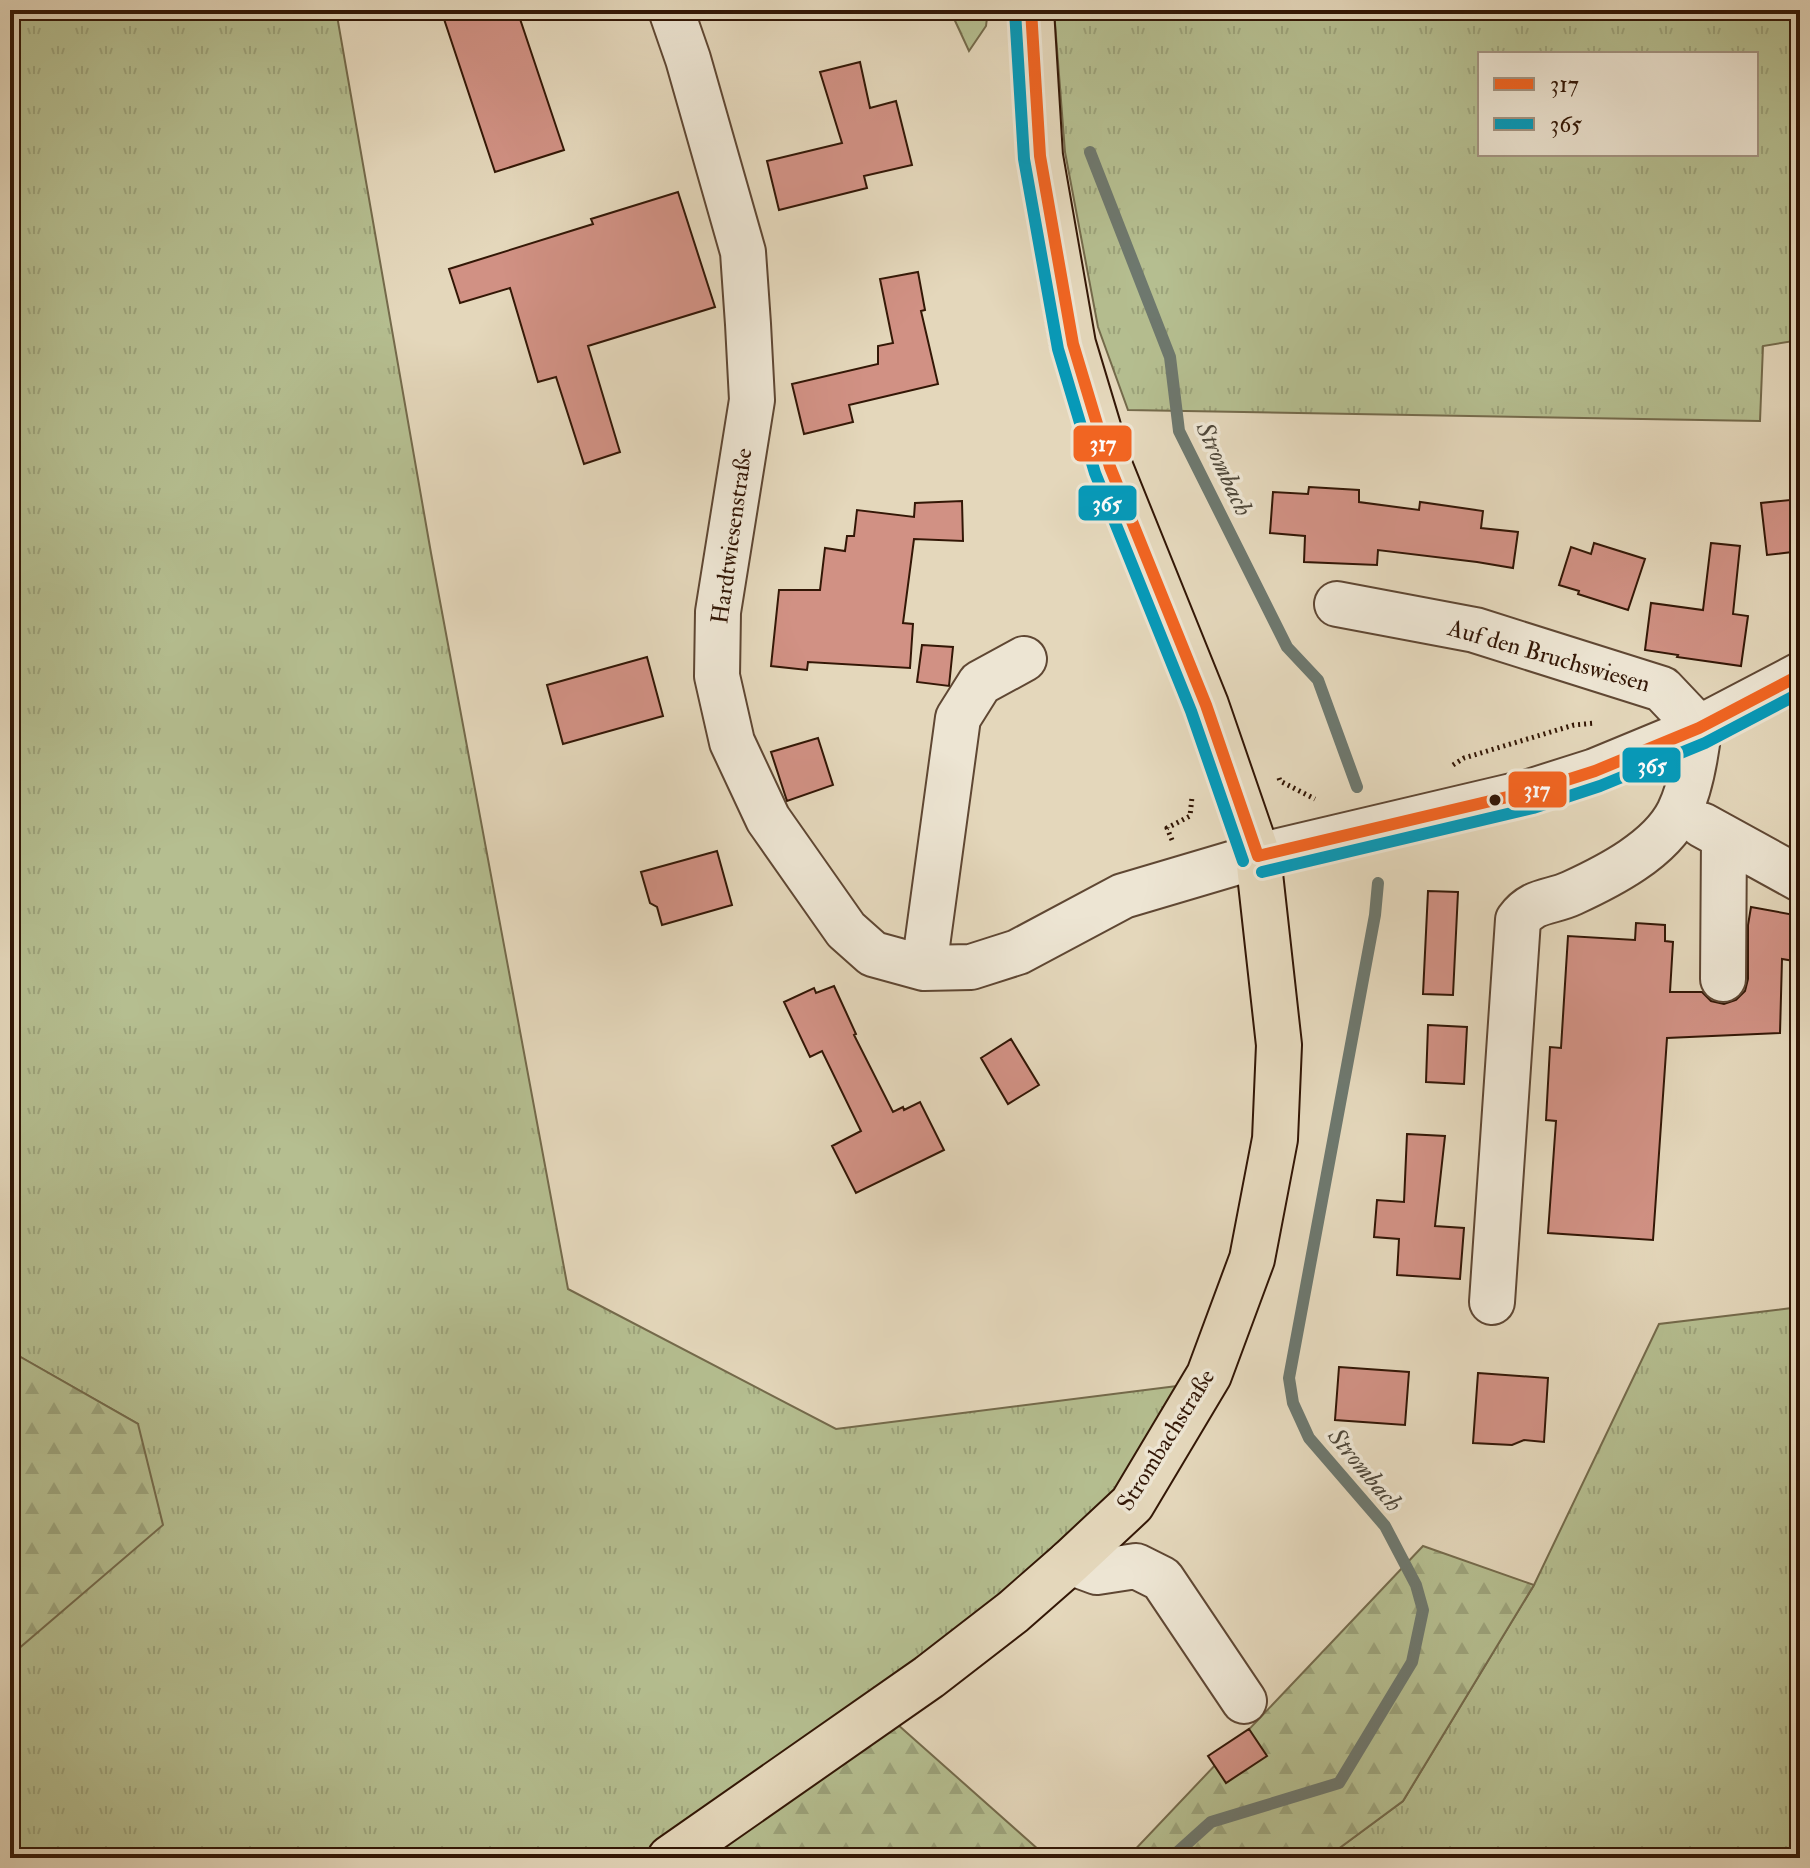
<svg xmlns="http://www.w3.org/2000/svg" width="1810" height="1868" font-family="'IM FELL Double Pica',serif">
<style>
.grass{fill:url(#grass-tufts);stroke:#746a4b;stroke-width:2;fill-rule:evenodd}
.forest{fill:url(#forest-firs);stroke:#746a4b;stroke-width:2}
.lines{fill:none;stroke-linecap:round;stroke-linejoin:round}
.stream{stroke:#6e786e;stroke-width:12}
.building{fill:#d19184;stroke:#331706;stroke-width:2}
.minor-casing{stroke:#5f4733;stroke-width:48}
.major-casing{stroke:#331706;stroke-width:48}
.path{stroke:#331706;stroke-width:5;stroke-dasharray:2 4;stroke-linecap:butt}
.minor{stroke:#ede5d3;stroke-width:44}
.major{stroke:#e4d7bb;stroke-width:44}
.bus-1-casing{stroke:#ede5d3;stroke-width:18}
.bus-2-casing{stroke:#ede5d3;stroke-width:18}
.bus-1{stroke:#f26522;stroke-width:12}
.bus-2{stroke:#059aba;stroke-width:12}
.bus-dot{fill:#331706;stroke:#ede5d3;stroke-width:3}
.labels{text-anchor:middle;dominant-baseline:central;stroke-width:7;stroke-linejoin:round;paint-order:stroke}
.street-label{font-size:24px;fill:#331706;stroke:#ede5d3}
.water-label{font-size:26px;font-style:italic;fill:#50483a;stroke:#ede5d3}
.line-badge{stroke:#ede5d3;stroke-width:3}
.badge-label{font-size:22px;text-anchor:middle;font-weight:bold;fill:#fff}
</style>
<defs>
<pattern id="grass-tufts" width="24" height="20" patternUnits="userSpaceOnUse" patternTransform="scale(2)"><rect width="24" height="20" fill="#b5be90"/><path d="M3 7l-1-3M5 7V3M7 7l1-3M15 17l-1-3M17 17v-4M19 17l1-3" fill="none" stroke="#9ca37b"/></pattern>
<pattern id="forest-firs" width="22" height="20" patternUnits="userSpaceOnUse" patternTransform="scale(2)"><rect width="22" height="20" fill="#b5be90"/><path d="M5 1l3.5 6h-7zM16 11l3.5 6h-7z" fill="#9ca37b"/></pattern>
</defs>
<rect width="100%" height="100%" fill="#e4d7bb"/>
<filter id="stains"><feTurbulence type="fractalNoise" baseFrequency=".0025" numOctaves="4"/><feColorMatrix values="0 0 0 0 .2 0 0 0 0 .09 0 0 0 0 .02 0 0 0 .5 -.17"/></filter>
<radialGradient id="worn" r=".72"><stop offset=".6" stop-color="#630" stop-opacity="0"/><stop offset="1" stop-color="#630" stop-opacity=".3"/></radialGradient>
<path class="grass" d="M10,10H336L431,553L568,1289L836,1429L1185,1385L1117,1501L923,1667L645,1858H10V1656L21,1645L138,1424L10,1351Z
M1054,10H1800V340L1763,346L1760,421L1128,410L1098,327L1065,152ZM1480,54H1756V154H1480Z
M1800,1307V1858H1326L1403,1801L1534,1585L1659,1324Z"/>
<path class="forest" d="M950,10H988L986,26L969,51Z
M10,1351L138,1424L163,1525L10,1656Z
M1423,1546L1534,1585L1403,1801L1326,1858H1127Z
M888,1716L1048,1858H689Z"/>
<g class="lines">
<path class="stream" d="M1090,152L1170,357L1179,431L1287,647L1318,680L1357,787
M1171,1858L1211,1822L1339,1783L1412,1662L1423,1610L1416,1585L1385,1526L1309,1438L1293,1403L1289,1378L1375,915L1378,883"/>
</g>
<path class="building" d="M441,10H517L564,150L495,172Z
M860,62L870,108L896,101L912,165L864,176L867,188L779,210L767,161L842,143L820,72Z
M678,192L715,307L588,346L620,452L584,464L556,377L538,382L510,288L460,303L449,269L593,224L591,219Z
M918,272L925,310L921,311L938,384L849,405L853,422L804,434L792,384L878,364V346L893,343L880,279Z
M1309,487L1359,490V502L1419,510L1420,502L1483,511L1481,528L1518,532L1513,568L1477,562L1378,550L1377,565L1304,562L1305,536L1270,533L1273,492L1308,494Z
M1800,499V551L1767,555L1761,503Z
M962,501L963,541L914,539L903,623L913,624L910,668L808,662L807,670L771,666L779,590H820L825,548L845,551L847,536H854L857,510L914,517L915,503Z
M1594,543L1645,559L1628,610L1578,594L1579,591L1559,585L1571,547L1591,554Z
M1711,543L1740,546L1733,614L1748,616L1741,666L1677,657L1678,655L1645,650L1651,603L1703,610Z
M922,645L953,647L949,686L917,682Z
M647,657L663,716L563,744L547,685Z
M818,738L833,785L787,801L771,752Z
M717,851L732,905L662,925L657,907L650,903L641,872Z
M1428,891L1458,892L1453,995L1423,994Z
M1751,907L1800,916V962L1782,959L1780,1033L1667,1038L1653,1240L1548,1233L1556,1121L1546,1120L1550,1047L1561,1048L1568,936L1635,940L1636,923L1665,925V941L1673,942L1670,992H1702L1711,1001L1724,1004L1736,1000L1745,991L1748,979V925Z
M834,986L856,1034L854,1035L893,1112L903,1107L904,1110L920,1102L944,1150L856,1193L832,1146L861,1131L822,1051L810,1057L784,1002L814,988L816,993Z
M1428,1025L1467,1027L1464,1084L1426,1082Z
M1011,1039L1039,1085L1008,1104L981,1058Z
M1407,1134L1445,1136L1435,1226L1464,1228L1460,1279L1397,1275L1399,1239L1374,1237L1377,1200L1404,1202Z
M1339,1367L1409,1372L1405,1425L1335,1420Z
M1478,1373L1548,1378L1544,1442L1524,1440L1512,1445L1473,1443Z
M1249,1729L1267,1756L1226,1783L1208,1756Z"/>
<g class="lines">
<defs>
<path id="minor" d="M671,10L688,59L743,252L748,324L752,400L718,612L717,676L732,742L768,819L846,930L873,954L924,968L971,967L1018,952L1123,896L1258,856L1529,792L1595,771L1699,728L1800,675
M1337,604L1475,630L1662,689L1699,728C1696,755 1691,787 1679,812C1660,850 1609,876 1572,893C1551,903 1533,899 1518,920L1492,1302
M1702,825L1800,879
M924,968L958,718L980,683L1024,659
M1723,979L1724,838
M1070,1562L1097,1572L1136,1566L1162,1579L1244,1701"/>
<path id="major" d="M670,1858L929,1677L1013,1612L1070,1562L1132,1504L1209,1375L1252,1259L1275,1139L1279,1045L1258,856L1206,705L1110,467L1073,344L1040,156L1031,10"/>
</defs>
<use href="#minor" class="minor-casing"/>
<use href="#major" class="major-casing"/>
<path class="path" d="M1453,765L1464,758L1574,725L1596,723
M1279,778L1280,781L1315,799
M1172,840L1167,828L1190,816L1192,797"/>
<use href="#minor" class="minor"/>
<use href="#major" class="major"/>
<defs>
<path id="bus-1" d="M1031,10L1040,156L1073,344L1110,467L1206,705L1258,856
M1258,856L1529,792L1595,771L1699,728L1800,675"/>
<path id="bus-2" d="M1015,11L1024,159L1058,349L1095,473L1191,711L1243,861
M1262,872L1533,808L1600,786L1705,743L1800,693"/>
</defs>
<use href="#bus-1" class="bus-1-casing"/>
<use href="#bus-2" class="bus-2-casing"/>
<use href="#bus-1" class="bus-1"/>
<use href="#bus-2" class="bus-2"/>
</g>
<circle class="bus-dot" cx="1495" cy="800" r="7"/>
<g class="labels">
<g class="street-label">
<text transform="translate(732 536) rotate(-82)">Hardtwiesenstraße</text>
<text transform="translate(1549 656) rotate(16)">Auf den Bruchswiesen</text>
<text transform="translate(1166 1440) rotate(-58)">Strombachstraße</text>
</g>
<g class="water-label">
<text transform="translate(1224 469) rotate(65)">Strombach</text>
<text transform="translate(1365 1470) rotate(50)">Strombach</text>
</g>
</g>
<g class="line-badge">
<rect x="1072" y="424" width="61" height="39" rx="8" fill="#f26522"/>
<rect x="1077" y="484" width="61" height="38" rx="8" fill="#059aba"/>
<rect x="1621" y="746" width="61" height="38" rx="8" fill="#059aba"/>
<rect x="1507" y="770" width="61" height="39" rx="8" fill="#f26522"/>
</g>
<g class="badge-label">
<text x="1103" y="451">317</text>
<text x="1107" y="511">365</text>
<text x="1652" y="773">365</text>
<text x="1537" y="797">317</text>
</g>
<rect width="1810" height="1868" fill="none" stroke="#e4d7bb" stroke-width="40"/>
<rect x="12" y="12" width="1786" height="1844" fill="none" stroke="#331706" stroke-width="4"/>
<rect x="20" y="20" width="1770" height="1828" fill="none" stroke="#331706" stroke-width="2"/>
<rect x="1478" y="52" width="280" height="104" fill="#ede5d3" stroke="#a39381" stroke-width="2"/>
<rect x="1494" y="78" width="40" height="12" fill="#f26522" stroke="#a39381" stroke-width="2"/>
<text x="1550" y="92" font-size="24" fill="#331706">317</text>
<rect x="1494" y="118" width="40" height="12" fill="#059aba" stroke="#a39381" stroke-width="2"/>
<text x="1550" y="132" font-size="24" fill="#331706">365</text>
<rect width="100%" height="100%" filter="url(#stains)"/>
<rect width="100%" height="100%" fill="url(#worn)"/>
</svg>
